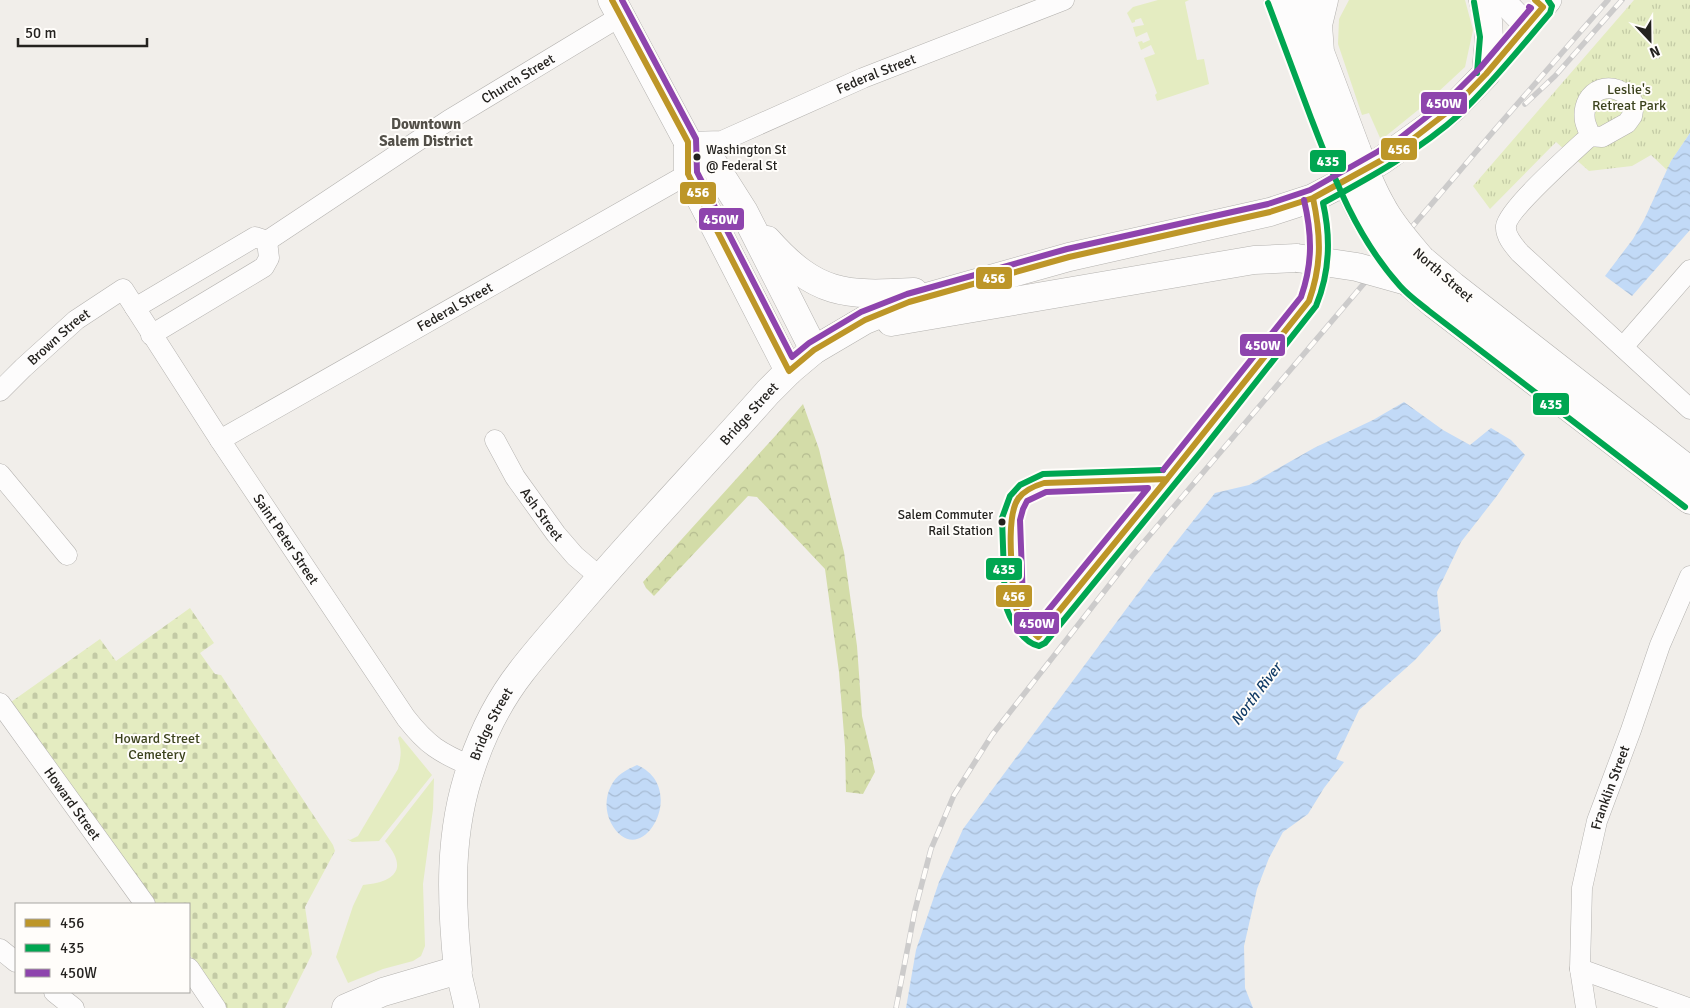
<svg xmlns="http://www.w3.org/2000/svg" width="1690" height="1008" font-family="Signika,sans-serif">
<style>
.green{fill:#e4ecc1}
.forest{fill:url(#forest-crowns)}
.cemetery{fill:url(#cemetery-stones)}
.park{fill:url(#park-tufts)}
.water{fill:url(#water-waves)}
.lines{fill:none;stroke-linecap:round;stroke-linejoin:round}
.minor-casing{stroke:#b4b2af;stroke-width:21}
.major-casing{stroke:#b4b2af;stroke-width:26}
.highway-casing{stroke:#b4b2af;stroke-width:29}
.minor{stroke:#fdfcfc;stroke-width:20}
.major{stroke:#fdfcfc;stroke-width:25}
.highway{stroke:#fdfcfc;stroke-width:28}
.rail-casing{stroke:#cccbcb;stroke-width:5.5}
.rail{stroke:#fffdfa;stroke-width:4;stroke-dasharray:11;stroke-linecap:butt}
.major-bridge-casing{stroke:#b4b2af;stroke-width:26;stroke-linecap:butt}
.highway-bridge-casing{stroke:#b4b2af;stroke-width:29;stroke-linecap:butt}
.major-bridge{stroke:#fdfcfc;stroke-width:25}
.highway-bridge{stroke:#fdfcfc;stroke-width:28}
.bus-1-casing{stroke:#fffdfa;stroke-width:10}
.bus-2-casing{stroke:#fffdfa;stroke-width:10}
.bus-3-casing{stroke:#fffdfa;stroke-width:10}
.bus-1{stroke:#bd9628;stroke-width:6}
.bus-2{stroke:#00a651;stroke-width:6}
.bus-3{stroke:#8e44ad;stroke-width:6}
.bus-dot{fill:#24221f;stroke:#fffdfa;stroke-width:2}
.labels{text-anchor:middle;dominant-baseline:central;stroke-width:4;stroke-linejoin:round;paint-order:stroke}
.bus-label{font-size:13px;fill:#24221f;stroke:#fffdfa;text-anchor:start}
.street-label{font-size:14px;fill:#24221f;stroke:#fffdfa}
.park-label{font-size:14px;fill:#3c431d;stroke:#fffdfa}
.neighbourhood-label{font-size:15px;font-weight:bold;fill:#535049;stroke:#fffdfa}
.water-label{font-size:15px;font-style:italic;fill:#123c67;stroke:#fffdfa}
.line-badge{stroke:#fffdfa;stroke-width:2}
.badge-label{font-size:14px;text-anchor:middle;font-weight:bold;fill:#fff}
</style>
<defs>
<pattern id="forest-crowns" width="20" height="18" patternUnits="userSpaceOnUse" patternTransform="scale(1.25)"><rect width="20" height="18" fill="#d3dca8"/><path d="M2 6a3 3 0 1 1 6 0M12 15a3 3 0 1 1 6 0" fill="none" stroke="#b5bc90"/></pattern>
<pattern id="cemetery-stones" width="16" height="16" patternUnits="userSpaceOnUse" patternTransform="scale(1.25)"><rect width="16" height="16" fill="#e4ecc1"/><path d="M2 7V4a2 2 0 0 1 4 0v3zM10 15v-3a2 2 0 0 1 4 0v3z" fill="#c3caa5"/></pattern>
<pattern id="park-tufts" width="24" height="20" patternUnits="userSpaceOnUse" patternTransform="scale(1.25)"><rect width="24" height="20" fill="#e4ecc1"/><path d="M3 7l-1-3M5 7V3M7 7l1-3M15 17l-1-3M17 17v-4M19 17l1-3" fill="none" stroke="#c3caa5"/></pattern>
<pattern id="water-waves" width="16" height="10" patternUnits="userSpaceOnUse" patternTransform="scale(1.25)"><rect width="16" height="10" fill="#c2daf7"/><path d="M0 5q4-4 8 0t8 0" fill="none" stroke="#a7bbd3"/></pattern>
</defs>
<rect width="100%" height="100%" fill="#f1eeea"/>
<path class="green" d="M1158,0H1189L1185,2L1197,60L1204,59L1209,84L1157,101L1155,95L1157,93L1144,58L1155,54L1151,45L1141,50L1138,42L1142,41L1143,43L1150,40L1147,32L1136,37L1133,27L1144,25L1141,18L1135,20V22L1132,23L1127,13L1133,7Z
M1349,0H1465L1473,30L1465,67L1423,106L1381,140L1369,113L1362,115L1338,44L1339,19Z
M400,736L432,775L379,841L352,842L347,839L350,840L358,836L398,769C401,757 402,750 398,738Z
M434,778L433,809L423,884L425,946L421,956L413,961L383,969L348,983L336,957L353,906L363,885C395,882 409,869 385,841Z"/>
<path class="forest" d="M803,404L819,449L844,552L857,646L862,716L875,772L863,794L846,792L845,747L839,672L825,569L757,497L748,496L654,596L646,588L643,582L777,434Z"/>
<path class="cemetery" d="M190,608L214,643L200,653L215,674L221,675L333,845L335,851L305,907L312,954L285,1008H227L189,954V904H154L11,702L100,639L116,661Z"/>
<path class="park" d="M1634,0H1690V133L1671,161L1667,170L1651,155L1632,166L1589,171L1556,142L1490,209L1473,186Z"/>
<path class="water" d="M1690,133V230L1632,296L1605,276L1633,239L1644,220L1671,161Z
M1404,402L1443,430L1470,445L1491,428L1511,440L1525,455L1496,497L1461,542L1437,592L1441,631L1415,660L1359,710L1336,759L1344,762L1324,788L1308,814L1283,832L1269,858L1257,889L1244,946L1245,988L1253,1008H906L916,950L939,882L963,829L1170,550L1215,493L1249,485L1314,448L1373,420Z
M637,765C691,788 640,876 611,823C605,811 605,797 611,786C616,775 626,770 637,765Z"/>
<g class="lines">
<defs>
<g id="minor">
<path d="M1590,136L1602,137L1627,123L1632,116L1634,104C1615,75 1580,89 1585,121C1586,126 1589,131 1590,136C1575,150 1508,209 1506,226C1505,236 1514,246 1520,253L1690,409"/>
<path id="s1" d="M688,142L722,141L863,78L1064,0"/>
<path id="s2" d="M135,308L255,237L267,241L449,120L621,16"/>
<path d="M151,335L264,267L269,258L267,241"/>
<path d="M1623,347L1690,270"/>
<path id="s3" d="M0,391L23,368L76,320L123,289L220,440L406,718C427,745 440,753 471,766"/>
<path id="s4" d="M220,440L688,174"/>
<path id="s5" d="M495,440L515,477L556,534L575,556L601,578"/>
<path d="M0,474L67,555"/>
<path id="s6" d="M0,703L145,904"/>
<path d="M0,949L16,962"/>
<path d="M189,968L216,1008"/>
<path d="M1580,969L1688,1008"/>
<path d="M54,992L74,1008"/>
<path id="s7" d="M1586,1008L1580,969L1582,888L1597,821L1631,730L1660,645L1690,576"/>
</g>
<path id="major" d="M1276,0L1337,162
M1302,0L1317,45
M1502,0L1527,26
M1486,74L1549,0
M458,970L467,1008"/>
<g id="highway">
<path d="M612,0L688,142L711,160L744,212L814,350"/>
<path d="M1324,0L1318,25L1320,52L1357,151"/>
<path d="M688,142V174L789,371"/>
<path d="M767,240C816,295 844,296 914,292"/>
<path d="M1421,259L1453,286L1690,471"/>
<path d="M1407,281L1434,304L1690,500"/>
<path d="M891,322L1254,260L1297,258"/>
<path id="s8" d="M346,1008L383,992L458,970C451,901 448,832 472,765C483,733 500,699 521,672C541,646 563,622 584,597C644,527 707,461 768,392L789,371L814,350L865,320L909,302L1069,257L1270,212L1313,198L1356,176L1382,160L1431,125L1454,107L1486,74L1489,39L1488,21L1483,0"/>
</g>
</defs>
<use href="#minor" class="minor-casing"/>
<use href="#major" class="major-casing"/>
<use href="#highway" class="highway-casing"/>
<use href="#minor" class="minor"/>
<use href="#major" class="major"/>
<use href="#highway" class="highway"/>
<defs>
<path id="rail" d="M1525,104L1555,76L1622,0
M896,1008L915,910L931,849L954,795L992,735L1132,556L1492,133L1608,0"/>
</defs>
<use href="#rail" class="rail-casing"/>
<use href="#rail" class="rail"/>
<defs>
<path id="major-bridge" d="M1337,162C1355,209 1375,242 1407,281"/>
<path id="highway-bridge" d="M1357,151C1364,169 1371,188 1381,205C1391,225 1407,242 1421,259
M1297,258L1357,267L1407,281"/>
</defs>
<use href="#major-bridge" class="major-bridge-casing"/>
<use href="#highway-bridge" class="highway-bridge-casing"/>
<use href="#major-bridge" class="major-bridge"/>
<use href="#highway-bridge" class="highway-bridge"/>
<defs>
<path id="bus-1" d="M612,0L688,142V174L789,371L814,350L865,320L909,302L1069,257L1270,212L1313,198L1382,160L1405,145L1454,107L1486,74L1543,7L1535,0
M1167,479L1038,637C1026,627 1018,617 1014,602C1013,577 1005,518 1018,499C1024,490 1034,486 1044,483Z
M1167,479L1309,301C1322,264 1321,236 1313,198"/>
<path id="bus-2" d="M1474,2L1480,37L1477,73
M1268,3C1282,41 1297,80 1311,118C1334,178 1356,237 1400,286C1408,295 1419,303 1429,311L1685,507
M1163,470L1043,474L1020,485L1010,496L1002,518L1005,603C1009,618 1022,643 1039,646L1045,643L1200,453L1316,306C1330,272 1331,238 1323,203C1371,177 1420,150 1461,113C1493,82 1521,47 1550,13L1552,6L1548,0"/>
<path id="bus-3" d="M622,0L696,139L697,172L792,357L809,343L861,312L907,294L1067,249L1268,204L1310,190L1377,152L1400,138L1448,100L1480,68L1531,8L1529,7
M1163,470L1301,297C1313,263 1312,234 1304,200
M1148,488L1037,624L1027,613L1023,601L1020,520L1023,509L1027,501L1046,492Z"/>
</defs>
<use href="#bus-1" class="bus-1-casing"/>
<use href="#bus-2" class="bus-2-casing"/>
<use href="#bus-3" class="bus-3-casing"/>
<use href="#bus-1" class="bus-1"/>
<use href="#bus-2" class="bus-2"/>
<use href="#bus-3" class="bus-3"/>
</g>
<g class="bus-dot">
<circle cx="697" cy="157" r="4.5"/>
<circle cx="1002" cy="522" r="4.5"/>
</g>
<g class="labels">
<g class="bus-label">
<text x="706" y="150">Washington St<tspan x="706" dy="16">@ Federal St</tspan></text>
<text x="993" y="515" text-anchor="end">Salem Commuter<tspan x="993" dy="16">Rail Station</tspan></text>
</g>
<g class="street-label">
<text stroke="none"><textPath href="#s1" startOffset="202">Federal Street</textPath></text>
<text stroke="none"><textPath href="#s2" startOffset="451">Church Street</textPath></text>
<text transform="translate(1443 275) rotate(41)">North Street</text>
<text stroke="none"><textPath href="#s4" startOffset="270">Federal Street</textPath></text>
<text stroke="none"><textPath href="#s3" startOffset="80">Brown Street</textPath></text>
<text stroke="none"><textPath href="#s8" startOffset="776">Bridge Street</textPath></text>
<text stroke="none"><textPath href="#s5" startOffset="88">Ash Street</textPath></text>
<text stroke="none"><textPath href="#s3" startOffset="459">Saint Peter Street</textPath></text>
<text stroke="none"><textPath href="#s8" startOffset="371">Bridge Street</textPath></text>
<text stroke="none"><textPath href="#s7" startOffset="225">Franklin Street</textPath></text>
<text stroke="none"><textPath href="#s6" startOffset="124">Howard Street</textPath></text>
</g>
<g class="park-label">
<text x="1629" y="89">Leslie's<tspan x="1629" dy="16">Retreat Park</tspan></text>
<text x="157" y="738">Howard Street<tspan x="157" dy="16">Cemetery</tspan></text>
</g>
<g class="neighbourhood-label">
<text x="426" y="124">Downtown<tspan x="426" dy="17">Salem District</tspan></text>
</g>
<g class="water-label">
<text transform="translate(1256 694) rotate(-53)">North River</text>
</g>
</g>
<g class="line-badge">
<rect x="1420" y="91" width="48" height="24" rx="5" fill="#8e44ad"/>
<rect x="1380" y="137" width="38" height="24" rx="5" fill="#bd9628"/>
<rect x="1309" y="149" width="38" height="24" rx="5" fill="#00a651"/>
<rect x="679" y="181" width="38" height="24" rx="5" fill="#bd9628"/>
<rect x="698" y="207" width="47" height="24" rx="5" fill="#8e44ad"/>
<rect x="975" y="266" width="38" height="24" rx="5" fill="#bd9628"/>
<rect x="1239" y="333" width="47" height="24" rx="5" fill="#8e44ad"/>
<rect x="1532" y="392" width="38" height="24" rx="5" fill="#00a651"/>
<rect x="985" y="557" width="38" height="24" rx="5" fill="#00a651"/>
<rect x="995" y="584" width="38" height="24" rx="5" fill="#bd9628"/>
<rect x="1013" y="611" width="47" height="24" rx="5" fill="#8e44ad"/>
</g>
<g class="badge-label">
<text x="1444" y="108">450W</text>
<text x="1399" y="154">456</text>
<text x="1328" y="166">435</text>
<text x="698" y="197">456</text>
<text x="721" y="224">450W</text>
<text x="994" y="283">456</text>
<text x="1263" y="350">450W</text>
<text x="1551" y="409">435</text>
<text x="1004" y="574">435</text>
<text x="1014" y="601">456</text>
<text x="1037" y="628">450W</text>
</g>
<rect x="15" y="903" width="175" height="90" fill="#fffdfa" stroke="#a7a5a2"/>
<rect x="25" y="919" width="25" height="8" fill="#bd9628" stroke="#a7a5a2"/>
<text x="60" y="928" font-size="15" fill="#24221f">456</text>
<rect x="25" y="944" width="25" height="8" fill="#00a651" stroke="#a7a5a2"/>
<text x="60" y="953" font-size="15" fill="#24221f">435</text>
<rect x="25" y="969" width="25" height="8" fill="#8e44ad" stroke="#a7a5a2"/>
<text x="60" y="978" font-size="15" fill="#24221f">450W</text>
<g transform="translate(1650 40) rotate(158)" stroke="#fffdfa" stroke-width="4" paint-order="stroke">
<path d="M0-4L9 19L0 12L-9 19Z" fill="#24221f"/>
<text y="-8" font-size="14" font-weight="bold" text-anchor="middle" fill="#24221f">N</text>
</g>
<path d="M18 38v8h129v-8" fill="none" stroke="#24221f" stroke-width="2.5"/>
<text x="25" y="38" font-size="15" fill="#24221f" stroke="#fffdfa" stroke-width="4" paint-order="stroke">50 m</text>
</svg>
